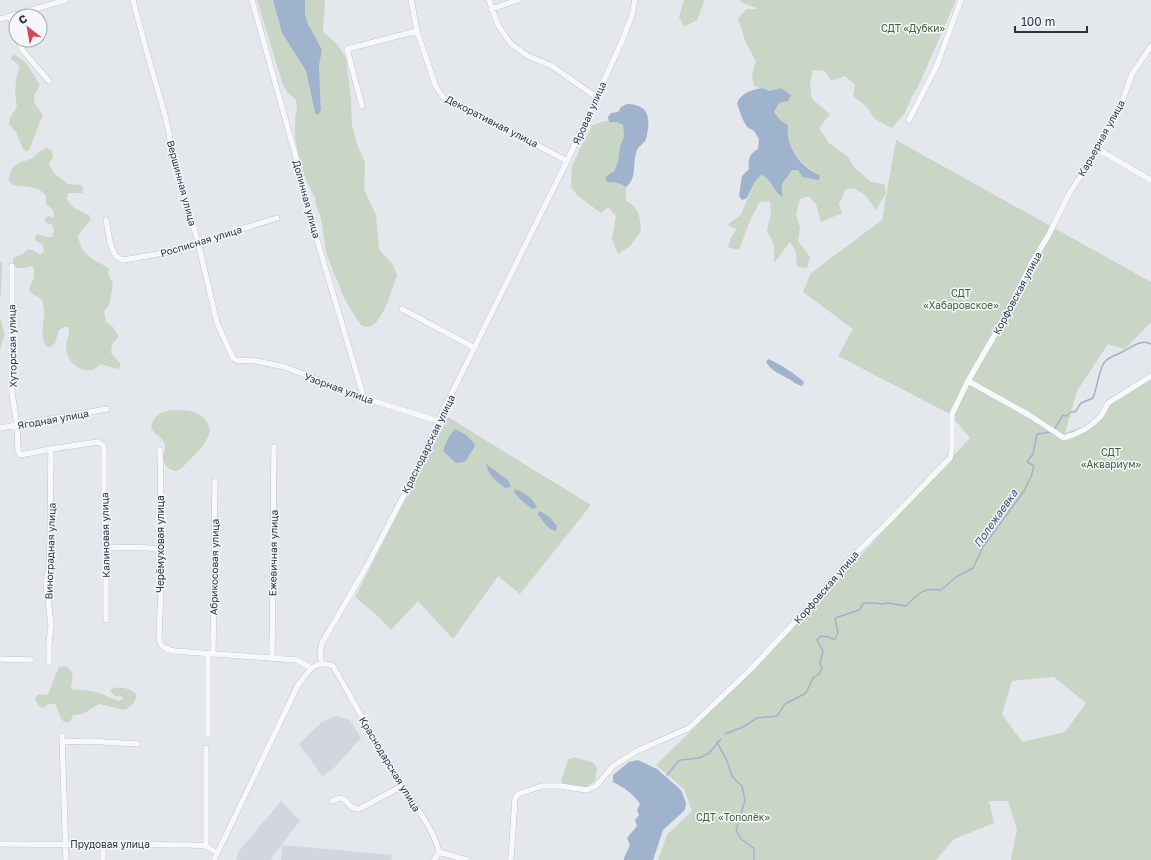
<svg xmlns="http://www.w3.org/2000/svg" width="1151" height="860" font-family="'Golos Text',sans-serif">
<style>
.built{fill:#d2d6de}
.green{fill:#c9d6c5;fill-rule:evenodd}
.water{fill:#9fb4cc}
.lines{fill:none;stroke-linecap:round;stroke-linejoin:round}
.stream{stroke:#9fb4cc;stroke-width:1.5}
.minor-casing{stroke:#a9aeb7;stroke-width:6}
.minor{stroke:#f7f8fa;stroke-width:5.5}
.labels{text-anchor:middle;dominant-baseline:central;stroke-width:3;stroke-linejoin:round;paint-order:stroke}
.park-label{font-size:10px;fill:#3f6138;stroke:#f4f6f9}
.street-label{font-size:10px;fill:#2b3445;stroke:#f4f6f9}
.water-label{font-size:11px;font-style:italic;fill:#34527a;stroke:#f4f6f9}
</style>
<rect width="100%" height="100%" fill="#e4e7ec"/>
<path class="built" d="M336,716L350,720L361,738L334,768L322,776L299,744L322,722Z
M281,801L300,821L270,860H236L238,852Z
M282,845L392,855L391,860H281Z"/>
<path class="green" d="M257,0H273L282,33L306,71L315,113L318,114L321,110L319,66L322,51L307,22L305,14V0H325L323,32L337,44L346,58L351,100L352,125L357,144L365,163L364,189L376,215L379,249L393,265L397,275C393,286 379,340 360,324L345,300L326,253L321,218L316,206L315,198L307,182L300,161L295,138V119L297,108L296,100L287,92L282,82Z
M684,0H705L697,20L684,27L679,17Z
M739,0H956L918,87L912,96L905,113L892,128L875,119L866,106L853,96L855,85L845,76L831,81L825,71L813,70L810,83L812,99L830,114L819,128L830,144L847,156L855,168L871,182L884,184L886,193L876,210L866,196L854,188L845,190L839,204L842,213L821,222L816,204L809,196L800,199L796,214L800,228L798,241L810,257L807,268L797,267L796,252L790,242L774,263V245L767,230L771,213L770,201L760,202L751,218L739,250L728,247L731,237L737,229L727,225L741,215L754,183L761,175C773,180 771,189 781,196L782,184L792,169L820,175C802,167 785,147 788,125L781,121L774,112L779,103L788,101L781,88L770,91L754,86L752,74L756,61L746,43L738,19L746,9H759L743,3Z
M15,55L26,63L39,83C40,87 38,88 36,92C30,104 39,107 43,115L29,150L26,151L23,149L16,132L9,124L10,118L17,106C14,92 15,79 20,66L11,59L12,56Z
M604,121L616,122L623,125L624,137L620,146L618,162L614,171L612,182L621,184L626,187V201C640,207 640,218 641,231L630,246L618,254L612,239L616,216L608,207L601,213L578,196L571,187L572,166L583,142L593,125Z
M896,140L1151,282V322L1125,349L1108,344L1077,391L1065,433L1089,425L1111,399L1151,373V860H1011L1017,829L1008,801H989L994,823L954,839L936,860H658L667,835L692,811L684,789L656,765C765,660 867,549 970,438L950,414L838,356L853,329L803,292L811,273L882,220ZM1054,677L1086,703L1065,732L1022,742L1002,714L1012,681Z
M47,148L52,150L53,157L49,165L55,174L68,184L81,185L83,189L82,193H68L67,200L74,208L89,215L91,219C87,226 81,230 78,236C82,256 91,258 107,267L109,269L108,274L113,284L110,302L108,306L104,311L106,322L113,327L118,336V338L112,344L111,353L120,363V368L118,369L100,364C98,366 95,369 92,370C79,373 66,360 66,348C66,342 69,336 69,329L68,327H64L59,330L55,343L51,347H47C38,337 45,322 44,310C44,307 43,304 42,300L30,292L29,289L34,278V268L31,266L24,268H17L13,264C12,257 15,257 20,255C23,254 26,251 28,249L35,251L40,255L44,251L43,245L35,240V236L38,234L46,237H52L54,231L52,225L45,222V218L48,216L53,218L54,216L53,210L46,204V196C43,193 40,189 35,188C27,185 12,189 8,179L13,167L19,163L33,158L39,152Z
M0,261L2,263L1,295L0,297Z
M0,318L5,335L2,342L0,351Z
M172,410C179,410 188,410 194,412C206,417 214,427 207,439C201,450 190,459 182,468C182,468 176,471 176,471C170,471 163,464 163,459C163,453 167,449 164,443C161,436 154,435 151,427C154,415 160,412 172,410Z
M448,417L591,505L520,594L498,576L453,639L418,601L391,630L379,617L355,597Z
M59,667H67C75,673 72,678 71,687L73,690C82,689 93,691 102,694C108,696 113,700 120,701L124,697L115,696L110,691L113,688C122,687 131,688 137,695C135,703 131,707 124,710L99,704L83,714L73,715L70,722H64C57,714 60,711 55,704H49L43,708L38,705L35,699C38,691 42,697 48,694Z
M574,757L594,763L597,768L595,781L586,787L564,784L561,781L568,760Z"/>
<path class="water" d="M273,0H305V14L307,22L322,50L319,66L321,110L318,115L315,113L306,71L282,33Z
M762,88L770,91L781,88L791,95L788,101L779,103L774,112L781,121L788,125C785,146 801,168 820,175L819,180L802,177L798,170H792L782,184V197C771,189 773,180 761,175L754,183L747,198L742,200L739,196L742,176L749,169C748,159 749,154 758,149L759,139L754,131L747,127L742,118L737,103C741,93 751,90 762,88Z
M627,104C644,104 650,112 648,129C647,132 647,138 645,141C643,144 639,146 637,150C632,162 638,178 626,187C620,183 614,182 607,182L605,177L614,171L618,162L620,146L624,137L623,125L616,122H609L608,117L611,113L618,112L621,107Z
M768,359C777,362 797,375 804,382L802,386C795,384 793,381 787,378C777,372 773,372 766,362Z
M455,429L466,435L475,444L474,448L469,455L468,458L464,462L456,463L443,451L448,438Z
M486,464L508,480L511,487L505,488C495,479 490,478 486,464Z
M515,489C524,493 534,498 537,508L532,509L520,499L514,492Z
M539,511C547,514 552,519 557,526L556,531C548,530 543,521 538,515Z
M638,760L657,769L681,790L686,803L685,810L663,830L653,860H624V858L630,845L627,838L637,826L635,820L639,815L637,810L640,804C634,794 623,787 613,782V775L629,762Z"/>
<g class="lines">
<path class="stream" d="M1055,428L1063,415L1066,416L1071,412H1075L1081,403L1093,398C1097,389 1099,369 1104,363C1108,357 1114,356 1120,353C1130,349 1140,338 1151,344
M725,734L743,727L757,718L777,716L785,704L806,693L813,678L819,674L822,669L820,663L823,651L817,640L821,636L829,637L834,640L838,633L835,618L859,610L864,603H876L882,604L888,603L906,606C920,593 920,588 941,590L956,577L973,568L983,547L1024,491L1031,477L1034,466L1027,462L1033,454L1037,434L1051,432
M717,742C720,749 724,754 727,761C731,772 731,778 742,786L745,800L736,830L741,839L754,848V860
M667,775L676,764L680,760L699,758L709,753L721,739"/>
<defs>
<path id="minor" d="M133,0L146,49L166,119L175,162L198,242L217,323L233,358L238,361L251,360L261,362L285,367L364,398L438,421
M252,0L297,161L309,213L364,398
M411,0L417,31L436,87L443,97L452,103L490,120L567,161
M489,0L498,25L511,44L528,56L552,66L596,97
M491,9L518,0
M10,16L16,34
M0,19L66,0
M18,40L23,51L49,81
M362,106L347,49L417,31
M909,120L937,65L961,0
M1096,148L1151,180
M106,220C109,232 109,257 123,260L169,252L277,218
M12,266V393L17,425L18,450L20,455L51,449L50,540L49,568L46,583L51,625L49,644V662
M402,309L475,348
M968,381L1029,415L1064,438C1078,434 1090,428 1100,417C1104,413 1105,408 1108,403L1151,376
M0,428L107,409
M51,449L98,442L103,445L104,451V541L106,547V620
M160,450L162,562L159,637C160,647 165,649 174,651L297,660L311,668
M106,547L149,548L161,550
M213,653L215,481
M208,654V735
M272,658L274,447
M0,659L31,660
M322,664L320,654L322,643L368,564L404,495L443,411L567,161L622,41L632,15L635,0
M62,736L66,860
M62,742L87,741L138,744
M206,748V846
M332,801C350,792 345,810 359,809L402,786
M0,844L191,845L206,846L217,853
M103,844V860
M439,852L467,860
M214,860L298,685C308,672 315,658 333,666C356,706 378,746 402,785C415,807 433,827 439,852L434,860
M510,860L511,858L515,799L518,794L542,786H560L587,790L596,786L613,766L637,751L689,728L750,670L820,595L845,564L885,525L950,458L952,449V414L968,381L1009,310L1031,264L1048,236L1070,192L1083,173L1122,102L1132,74L1151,46"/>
</defs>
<use href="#minor" class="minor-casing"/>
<use href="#minor" class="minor"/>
</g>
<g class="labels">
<g class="park-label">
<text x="913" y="28">СДТ «Дубки»</text>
<text x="961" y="293">СДТ<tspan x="961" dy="12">«Хабаровское»</tspan></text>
<text x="1111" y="452">СДТ<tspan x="1111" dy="12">«Аквариум»</tspan></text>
<text x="733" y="817">СДТ «Тополёк»</text>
</g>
<g class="street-label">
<text transform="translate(589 113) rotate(-66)">Яровая улица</text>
<text transform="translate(492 121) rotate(27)">Декоративная улица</text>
<text transform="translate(1101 138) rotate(-61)">Карьерная улица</text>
<text transform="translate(182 183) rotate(75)">Вершинная улица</text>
<text transform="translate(307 199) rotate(75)">Долинная улица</text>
<text transform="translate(201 241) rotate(-17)">Росписная улица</text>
<text transform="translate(1017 293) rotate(-62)">Корфовская улица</text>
<text transform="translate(12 346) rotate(-91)">Хуторская улица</text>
<text transform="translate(339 388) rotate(20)">Узорная улица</text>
<text transform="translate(53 419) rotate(-10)">Ягодная улица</text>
<text transform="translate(428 444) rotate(-64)">Краснодарская улица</text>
<text transform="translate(105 535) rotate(-91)">Калиновая улица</text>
<text transform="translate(160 544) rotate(-90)">Черёмуховая улица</text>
<text transform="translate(50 551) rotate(-88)">Виноградная улица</text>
<text transform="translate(273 553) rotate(-89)">Ежевичная улица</text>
<text transform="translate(214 567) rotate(-89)">Абрикосовая улица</text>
<text transform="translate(826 587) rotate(-49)">Корфовская улица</text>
<text transform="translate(390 764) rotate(59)">Краснодарская улица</text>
<text x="110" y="844">Прудовая улица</text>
</g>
<g class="water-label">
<text transform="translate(995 518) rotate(-55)">Полежаевка</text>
</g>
</g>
<g transform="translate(28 28) rotate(329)"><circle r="19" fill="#f4f6f9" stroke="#a4a8b1"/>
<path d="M0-3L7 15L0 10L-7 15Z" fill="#d1495b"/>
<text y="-6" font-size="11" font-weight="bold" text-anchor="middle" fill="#2b3445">С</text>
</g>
<path d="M1015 26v6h72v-6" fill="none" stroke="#2b3445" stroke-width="2"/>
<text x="1021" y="26" font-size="12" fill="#2b3445" stroke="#f4f6f9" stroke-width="3" paint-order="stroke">100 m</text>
</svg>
